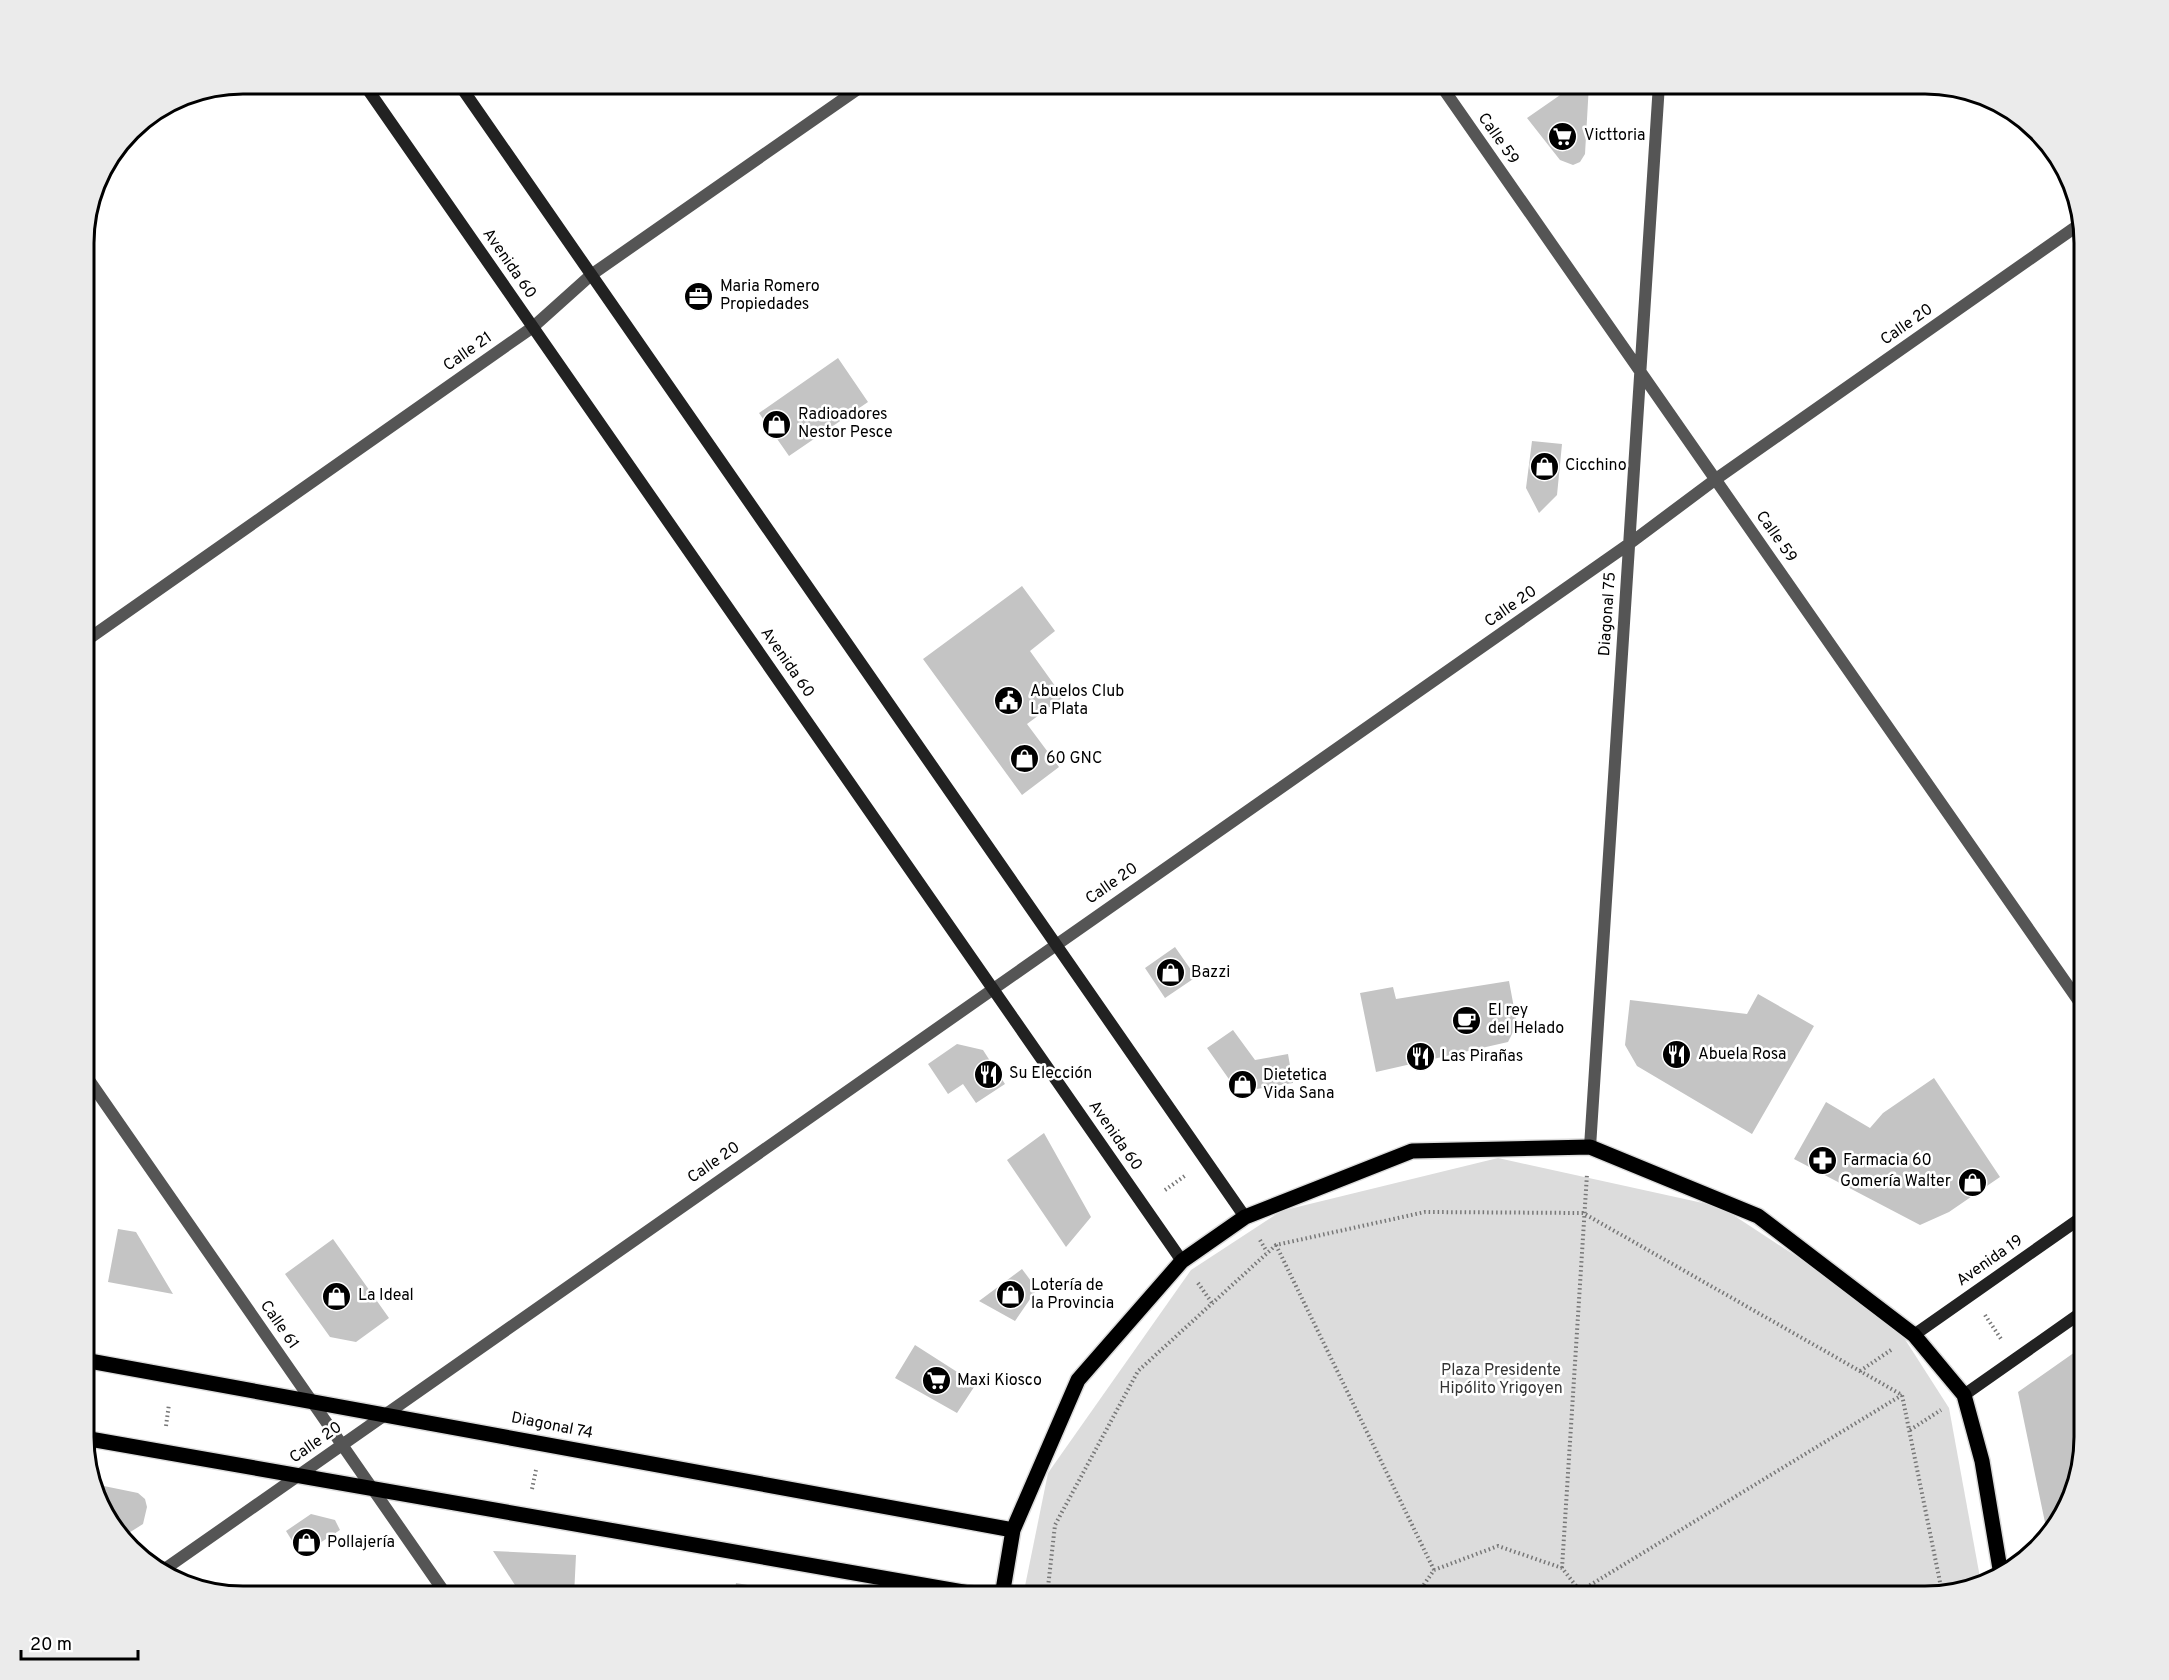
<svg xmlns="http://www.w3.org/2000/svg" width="2169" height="1680" font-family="Overpass,sans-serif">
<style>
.green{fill:#dcdcdc}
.building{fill:#c4c4c4}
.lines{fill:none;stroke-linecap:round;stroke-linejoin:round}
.primary-casing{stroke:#dbdbdb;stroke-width:18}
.path{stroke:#777;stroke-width:4;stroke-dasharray:1.5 3;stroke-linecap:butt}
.street{stroke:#555;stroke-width:12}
.secondary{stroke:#222;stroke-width:12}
.primary{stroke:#000;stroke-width:15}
.labels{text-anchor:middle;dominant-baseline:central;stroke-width:5;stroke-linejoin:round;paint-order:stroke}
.poi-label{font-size:16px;fill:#000;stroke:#fff;text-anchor:start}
.street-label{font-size:16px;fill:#000;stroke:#fff}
.park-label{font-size:16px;fill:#333;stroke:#fff}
.rim{fill:none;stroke:#000;stroke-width:3}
</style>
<rect width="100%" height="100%" fill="#fff"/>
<path class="green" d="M1498,1158L1721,1207L1892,1319L1949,1408L1981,1583L1925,1596H1023L1048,1473L1191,1270L1281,1211Z"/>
<path class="building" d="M1576,84H1589L1585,154L1580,162L1573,165L1560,160L1527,118Z
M838,358L868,402L789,456L759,413Z
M1532,441L1562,444L1557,495L1539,513L1526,488Z
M1022,586L1055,631L1030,651L1063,697L1027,724L1059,767L1022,795L923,659Z
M1175,947L1196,977L1165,998L1145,968Z
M1509,981L1517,1024L1508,1042L1376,1072L1360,993L1393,987L1396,999Z
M1758,994L1814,1026L1752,1134L1637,1066L1625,1045L1630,1000L1747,1014Z
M1233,1030L1255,1060L1288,1054L1293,1083L1238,1092L1207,1048Z
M957,1044L983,1050L1005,1084L976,1103L963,1084L948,1094L928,1064Z
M1934,1078L2000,1177L1949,1212L1920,1225L1794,1159L1826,1102L1870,1128L1883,1113Z
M1044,1133L1091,1217L1066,1247L1007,1160Z
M118,1229L136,1232L173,1294L108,1282Z
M333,1239L389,1318L356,1342L330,1337L285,1274Z
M1022,1269L1037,1289L1015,1321L979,1301Z
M915,1345L976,1384L957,1413L895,1378Z
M2085,1345V1437L2076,1488L2048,1537L2018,1392Z
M94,1484L138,1493L145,1499L147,1507L143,1524L124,1536L101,1507Z
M311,1514L335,1520L340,1530L301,1555L286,1531Z
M493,1551L576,1555L574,1596H522Z
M736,1583L807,1595V1596H734Z"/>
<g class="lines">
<defs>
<path id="primary" d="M84,1360L1013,1530
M84,1438L986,1596
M1002,1596L1013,1530L1078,1380L1182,1261L1245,1217L1412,1151L1590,1147L1758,1216L1914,1335L1964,1395L1982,1461L2001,1575"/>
</defs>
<use href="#primary" class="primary-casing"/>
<path class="path" d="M1165,1190L1186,1175
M1260,1240L1267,1252
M1276,1245L1434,1570
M1198,1283L1212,1303
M1985,1315L2001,1339
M1860,1371L1891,1350
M166,1426L169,1404
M1910,1430L1941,1410
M532,1489L536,1470
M1562,1568L1587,1174
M1582,1590L1902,1395
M1047,1596L1055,1525L1138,1371L1276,1245L1425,1212L1583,1213L1902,1395L1942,1592
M1416,1596L1434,1570L1498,1546L1562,1568L1584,1596"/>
<path class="street" d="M1440,84L2085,1010
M84,642L533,327L591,275L865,84
M84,1073L447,1596
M1590,1147L1659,84
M162,1571L1629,544L1716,479L2080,224"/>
<path class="secondary" d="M364,84L1182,1261
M459,84L1245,1217
M1914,1335L2085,1215
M1964,1395L2085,1310"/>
<use href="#primary" class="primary"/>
</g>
<defs>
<symbol id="supermarket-disc" viewBox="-11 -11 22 22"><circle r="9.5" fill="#000" stroke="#fff"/><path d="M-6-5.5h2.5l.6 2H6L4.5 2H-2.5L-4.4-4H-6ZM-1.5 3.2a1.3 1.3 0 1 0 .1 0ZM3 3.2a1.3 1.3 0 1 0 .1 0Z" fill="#fff"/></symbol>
<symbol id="office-disc" viewBox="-11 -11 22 22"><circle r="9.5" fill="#000" stroke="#fff"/><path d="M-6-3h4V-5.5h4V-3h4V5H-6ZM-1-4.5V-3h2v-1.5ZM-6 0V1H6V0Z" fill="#fff"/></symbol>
<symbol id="shop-disc" viewBox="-11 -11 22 22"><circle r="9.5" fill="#000" stroke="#fff"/><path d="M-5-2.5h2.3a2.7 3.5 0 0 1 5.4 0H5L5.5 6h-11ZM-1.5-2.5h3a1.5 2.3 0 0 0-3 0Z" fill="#fff"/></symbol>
<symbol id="civic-disc" viewBox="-11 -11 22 22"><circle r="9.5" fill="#000" stroke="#fff"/><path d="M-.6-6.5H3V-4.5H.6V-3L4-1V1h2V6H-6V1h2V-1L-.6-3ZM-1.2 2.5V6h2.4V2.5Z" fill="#fff"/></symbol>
<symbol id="cafe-disc" viewBox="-11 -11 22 22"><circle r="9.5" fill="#000" stroke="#fff"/><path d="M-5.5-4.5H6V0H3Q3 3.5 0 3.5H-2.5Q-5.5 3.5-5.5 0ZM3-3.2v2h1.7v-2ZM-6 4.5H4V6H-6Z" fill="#fff"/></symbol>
<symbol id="restaurant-disc" viewBox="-11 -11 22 22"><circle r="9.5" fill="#000" stroke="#fff"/><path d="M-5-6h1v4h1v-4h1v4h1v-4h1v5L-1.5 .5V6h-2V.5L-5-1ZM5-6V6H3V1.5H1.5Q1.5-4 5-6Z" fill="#fff"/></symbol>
<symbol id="pharmacy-disc" viewBox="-11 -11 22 22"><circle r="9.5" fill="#000" stroke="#fff"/><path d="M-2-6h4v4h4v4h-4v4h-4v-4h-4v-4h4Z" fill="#fff"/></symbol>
</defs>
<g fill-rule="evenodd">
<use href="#supermarket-disc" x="1546" y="120" width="33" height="33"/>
<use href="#office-disc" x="682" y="280" width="33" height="33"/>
<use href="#shop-disc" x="760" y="408" width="33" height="33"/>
<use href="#shop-disc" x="1528" y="450" width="33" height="33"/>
<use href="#civic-disc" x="992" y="684" width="33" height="33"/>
<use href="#shop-disc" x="1008" y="742" width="33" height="33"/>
<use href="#shop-disc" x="1154" y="956" width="33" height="33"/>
<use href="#cafe-disc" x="1450" y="1004" width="33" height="33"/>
<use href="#restaurant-disc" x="1660" y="1038" width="33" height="33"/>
<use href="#restaurant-disc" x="1404" y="1040" width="33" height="33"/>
<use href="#restaurant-disc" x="972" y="1058" width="33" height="33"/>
<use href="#shop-disc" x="1226" y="1068" width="33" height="33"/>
<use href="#pharmacy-disc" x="1806" y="1144" width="33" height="33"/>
<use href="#shop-disc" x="1956" y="1166" width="33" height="33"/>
<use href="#shop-disc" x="994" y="1278" width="33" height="33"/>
<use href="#shop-disc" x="320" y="1280" width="33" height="33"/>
<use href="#supermarket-disc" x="920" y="1364" width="33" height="33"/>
<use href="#shop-disc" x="290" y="1526" width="33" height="33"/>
</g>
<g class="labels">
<g class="poi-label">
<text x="1584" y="136">Victtoria</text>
<text x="720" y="287">Maria Romero<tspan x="720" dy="18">Propiedades</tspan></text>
<text x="798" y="415">Radioadores<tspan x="798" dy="18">Nestor Pesce</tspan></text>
<text x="1565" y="466">Cicchino</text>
<text x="1030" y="692">Abuelos Club<tspan x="1030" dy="18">La Plata</tspan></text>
<text x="1046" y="759">60 GNC</text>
<text x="1191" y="973">Bazzi</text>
<text x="1488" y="1011">El rey<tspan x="1488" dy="18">del Helado</tspan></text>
<text x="1698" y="1055">Abuela Rosa</text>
<text x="1441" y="1057">Las Pirañas</text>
<text x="1009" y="1074">Su Elección</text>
<text x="1263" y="1076">Dietetica<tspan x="1263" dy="18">Vida Sana</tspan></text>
<text x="1843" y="1161">Farmacia 60</text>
<text x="1951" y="1182" text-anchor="end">Gomería Walter</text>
<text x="1031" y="1286">Lotería de<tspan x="1031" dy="18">la Provincia</tspan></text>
<text x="358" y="1296">La Ideal</text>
<text x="957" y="1381">Maxi Kiosco</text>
<text x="327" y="1543">Pollajería</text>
</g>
<g class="street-label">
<text transform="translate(1498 139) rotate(55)">Calle 59</text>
<text transform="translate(509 264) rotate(55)">Avenida 60</text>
<text transform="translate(1907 325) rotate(-35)">Calle 20</text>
<text transform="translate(468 352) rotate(-35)">Calle 21</text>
<text transform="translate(1776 537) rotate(55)">Calle 59</text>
<text transform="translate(1511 607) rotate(-35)">Calle 20</text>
<text transform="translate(1608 614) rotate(-86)">Diagonal 75</text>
<text transform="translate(787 663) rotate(55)">Avenida 60</text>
<text transform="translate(1112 884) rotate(-35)">Calle 20</text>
<text transform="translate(1115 1136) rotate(55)">Avenida 60</text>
<text transform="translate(714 1163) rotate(-35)">Calle 20</text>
<text transform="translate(1990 1261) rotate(-35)">Avenida 19</text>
<text transform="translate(279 1325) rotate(55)">Calle 61</text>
<text transform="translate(552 1426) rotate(11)">Diagonal 74</text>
<text transform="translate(316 1443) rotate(-35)">Calle 20</text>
</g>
<g class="park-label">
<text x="1501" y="1371">Plaza Presidente<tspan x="1501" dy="18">Hipólito Yrigoyen</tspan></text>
</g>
</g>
<path d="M0 0H2169V1680H0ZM243 94H1925A149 149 0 0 1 2074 243V1437A149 149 0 0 1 1925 1586H243A149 149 0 0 1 94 1437V243A149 149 0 0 1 243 94Z" fill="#ebebeb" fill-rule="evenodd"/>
<path class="rim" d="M243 94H1925A149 149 0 0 1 2074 243V1437A149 149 0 0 1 1925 1586H243A149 149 0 0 1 94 1437V243A149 149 0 0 1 243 94Z"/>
<path d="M21 1650v9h117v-9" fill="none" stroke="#000000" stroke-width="3"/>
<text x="30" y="1650" font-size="18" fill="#000000" stroke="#ffffff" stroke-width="4.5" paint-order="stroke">20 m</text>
</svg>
